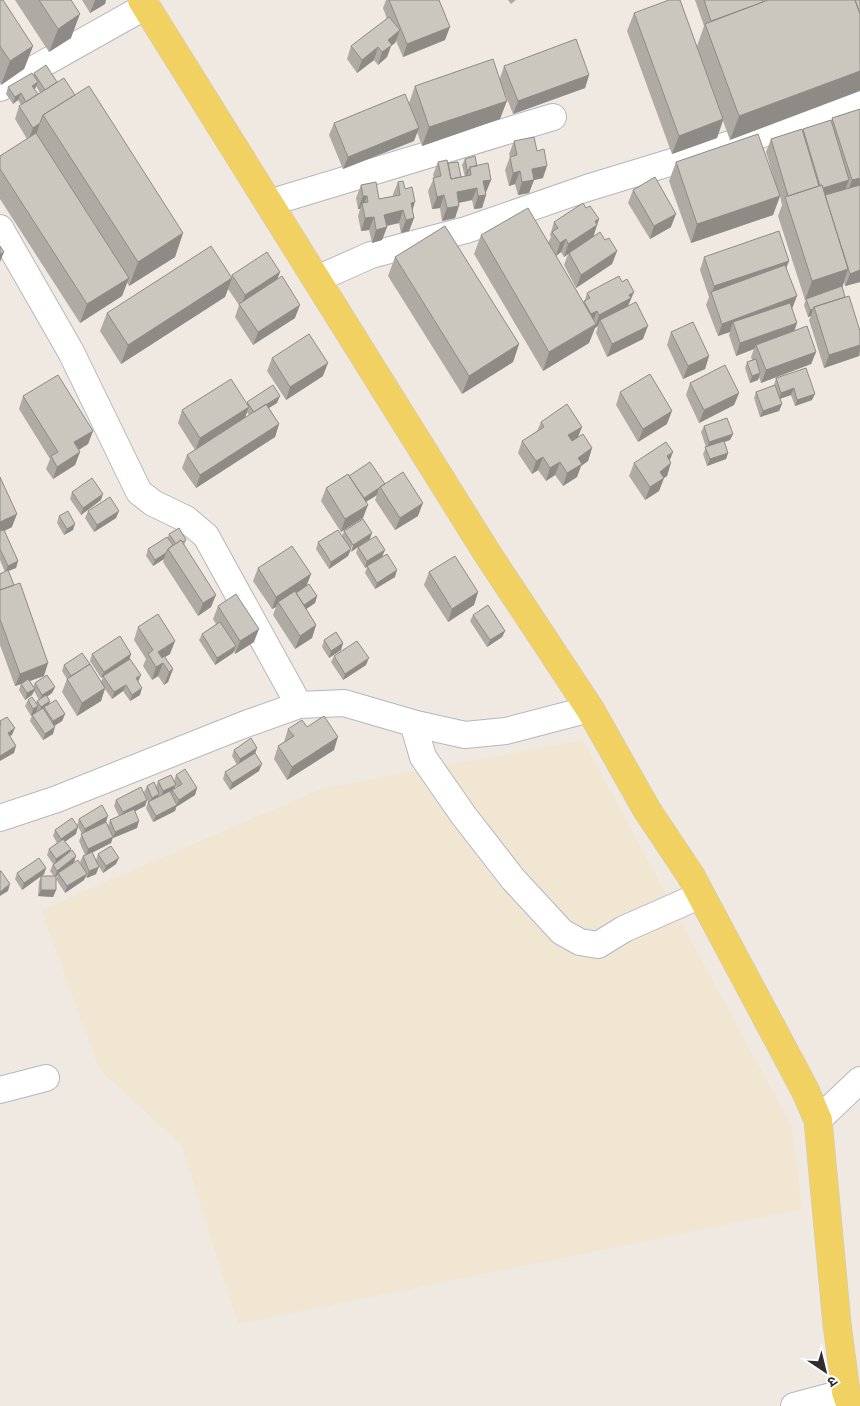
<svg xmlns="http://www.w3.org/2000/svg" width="860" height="1406" font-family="'Space Grotesk','Noto Sans Devanagari',sans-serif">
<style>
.education{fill:#f0e6d1}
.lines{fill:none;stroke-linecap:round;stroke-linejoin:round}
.minor-casing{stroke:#b4b7c1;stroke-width:28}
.major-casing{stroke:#c9c9c9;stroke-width:29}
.minor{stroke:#fff;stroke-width:26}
.major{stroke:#f2d163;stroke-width:28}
.wall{fill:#afaba4;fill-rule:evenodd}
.shaded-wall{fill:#8e8b86}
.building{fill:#cbc7bf;stroke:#8e8b86}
</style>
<rect width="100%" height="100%" fill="#efe9e1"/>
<path class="education" d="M583,740L792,1127L802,1209L238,1324L182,1146L99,1069L41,910L321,789Z"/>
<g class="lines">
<defs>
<path id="minor" d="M0,88L146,6
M269,203L553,117
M0,228L71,352L139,492L153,503L186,519L206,536L299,705
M317,279L371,255L466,230L587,188L728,145L860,103
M416,724L415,730L423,757L464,816L513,879L562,932L580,942L598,945L624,929L701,895
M0,818L57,799L243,725L299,705L344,703L416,724L465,735L506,731L590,709
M0,1090L46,1078
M818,1120L860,1080
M794,1406L846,1392"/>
<path id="major" d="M142,0L487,553L590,709L647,810L691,876L805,1090L818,1120L837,1324L846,1392L851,1406"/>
</defs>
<use href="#minor" class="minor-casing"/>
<use href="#major" class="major-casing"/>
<use href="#minor" class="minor"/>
<use href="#major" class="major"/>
</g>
<path class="wall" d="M0,0L33,46L24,69L1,85L0,83Z
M15,0H71V38L49,52Z
M82,0H106L105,4L90,13Z
M386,0H439L445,40L403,57L396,41L395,43L391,46L387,57L378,65L374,60L357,73L347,59L351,46L387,19L383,8Z
M508,0H516L511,4Z
M695,0H860L730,140L723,121L717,138L672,154L627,31L634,13L697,46L704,26Z
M504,66L589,75L585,88L513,114L500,81V119L422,146L417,132L414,141L343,169L329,135L334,123L409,103L415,86L500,78Z
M34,73L57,82L75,95L183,233L175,257L129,286L127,282L122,296L80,323L0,199V156L27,139L15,119L19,106L21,105L18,100L13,104L6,94L8,87L33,76ZM36,86L40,93L38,94L34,89Z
M860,109V282L845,286L844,282L842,287L845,297L860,331V355L859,356L824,368L809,320L811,316L808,317L804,305L806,299L805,300L778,216L782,205L780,196L773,215L691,243L669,181L676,162L779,195L766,152L771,139L802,131L803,129L831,122L832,118Z
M514,141L543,178L534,180L529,193L518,195L515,184L509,186L505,170L510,157L509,154Z
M465,159L477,166L491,180L486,192V195L482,208L474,209L472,200L459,203L455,218L442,221L440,208L432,209L428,191L434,178L433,175L438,162L448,163L461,177H465L462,165Z
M398,182L405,189L412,211L414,218L409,231L401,233L399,223L387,226V227L382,240L372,243L369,230L361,231L358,216L360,209H358L356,198L361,185L379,199L393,196V194Z
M633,190L671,227L650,239L628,203Z
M586,208L599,219L593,236L605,240L617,251L612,264L576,288L564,265L568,254L564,257L561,252L556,256L584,303L587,293L629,305L628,307L643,339L607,357L596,333L598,326L595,328L589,343L543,371L474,254L481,235L548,243L551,237L550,235L554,222Z
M395,257L519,344L513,362L462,394L388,276Z
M704,257L789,261L786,268L792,309L797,323L795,330L816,352L811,364L761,383L759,377L758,380L750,383L745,368L747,362L752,360L751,357L754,349L736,356L729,335L730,332L718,336L706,305L709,297L700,270Z
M280,272L277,279L295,318L253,345L235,317L239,305L228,289L225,297L121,364L100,331L107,313L231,277L232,275Z
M671,332L709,356L705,369L683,379L667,345Z
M272,358L323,376L286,400L267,371Z
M776,378L812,400L795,406L791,395L780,399L782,404L779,411L760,417L754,398L756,392L774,385Z
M690,383L739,393L734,405L699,423L686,395Z
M620,392L667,424L638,442L616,405Z
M23,396L93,431L88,444L79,450L80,452L75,465L53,479L46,469L50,459L19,409Z
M247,402L277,403L269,408L279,424L275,437L196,488L182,468L187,455L195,450L178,423L182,410L247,404ZM247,412L249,415L245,418Z
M541,422L582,427L578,437L592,448L588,461L581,466L577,477L563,486L555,475L546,481L538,470L532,474L518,453L522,441L537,431Z
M704,426L733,434L730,440L724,442L728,453L726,459L707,466L703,454L706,447L701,432Z
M670,461L667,476L664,478L659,491L645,500L629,476L634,463Z
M349,476L385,484L418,516L395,530L375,500L377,495L366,502L363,518L341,532L321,501L326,488Z
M0,477L12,527L4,531L18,561L16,568L8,571L44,676L30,681L33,687L35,683L55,687L52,693L47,697L50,701L49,705L65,714L62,721L54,726L53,734L43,740L30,721L32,715L31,716L25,706L28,700L36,703L37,701L39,700L34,691L32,695L25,700L19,690L21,684L15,686L0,645V574L5,572L0,560Z
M72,492L101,500L81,515L70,499Z
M88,511L116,518L94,532L85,518Z
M59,516L73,530L64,535L57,523Z
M363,519L348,556L329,569L316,549L318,542L342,536L344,531Z
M169,534L186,540L184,545L211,607L198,616L163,562L164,559L153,566L146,556L148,549L168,537Z
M358,547L383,556L395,577L375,589L365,573L367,567L365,568L356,553Z
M258,568L311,574L306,586L317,596L315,603L306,609L316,625L312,638L295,649L273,615L276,607L272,609L253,581Z
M429,572L478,592L474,605L448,622L424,585Z
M218,606L254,642L235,654L234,651L233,653L215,665L199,640L202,634L216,624L213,619Z
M473,615L505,631L502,637L487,647L470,621Z
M138,627L170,654L165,657L173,669L168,682L164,685L158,676L152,680L143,666L146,659L134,640Z
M324,640L343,643L341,650L329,658L322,647Z
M92,654H131L129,660L138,682L140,695L130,701L123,691L112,699L105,689L101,701L77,716L62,692L67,679L62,671L64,665L101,682L103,677L101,678L90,661Z
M334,656L366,665L343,680L331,662Z
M288,729L334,750L287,780L274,759L278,746L284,742Z
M234,750L255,754L259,771L230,790L223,779L225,772L237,765L232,756Z
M176,775L197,788L195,795L176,807L175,811L153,822L146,808L148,802L144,792L147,786L156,787L158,781H174ZM174,782L177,787L174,789Z
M116,800H147L145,806L135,811L137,828L113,838V837L111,843L92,852L96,860L98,854L116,864L103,873L96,862V874L87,878L86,876L84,880L65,893L56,879L58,875L56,876V890L53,897L38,896L39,882L41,876L22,890L15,879L17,873L46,868L44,874L42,876H54L50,871L53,864L47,855L49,849L57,843L53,836L55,830L76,834L65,841L70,851L76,856L74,862L82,867L80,862L83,856L85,855L79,841L82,834L77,825L79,819L106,822L108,826L110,820L119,816L114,806Z"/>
<path class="shaded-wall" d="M95,0H106L105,4L90,13Z
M80,14L71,38L49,52L58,29Z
M450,27L445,40L403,57L407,44Z
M400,30L395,43L391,46L387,57L378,65L382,52L388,40Z
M33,46L24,69L1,85L10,61Z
M378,47L374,60L357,73L362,60Z
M860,71V91L730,140L739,116Z
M589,75L585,88L513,114L518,101Z
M38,82L35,89L30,92L32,86Z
M21,93L18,100L13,104L15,97Z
M507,101L500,119L422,146L429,127Z
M723,119L717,138L672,154L679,136Z
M40,123L36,136L28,141L33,128Z
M419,128L414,141L343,169L348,157Z
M547,166L543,178L534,180L529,193L518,195L522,182L532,169Z
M467,170H469L467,176L465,177Z
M520,171L515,184L509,186L513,173Z
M860,178V189L847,193L852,180Z
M491,180L486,192L479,194L483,181Z
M849,180L844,193L826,198L821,188Z
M477,188L472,200L452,204L457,192Z
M444,195L440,208L432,209L437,197Z
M486,195L482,208L474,209L478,196Z
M363,196H367L363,207L362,203L360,209H358Z
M780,196L773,215L691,243L697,224Z
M415,202L411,215V203Z
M459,206L455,218L442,221L447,208Z
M403,210L399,223L380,227L384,215Z
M676,214L671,227L650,239L654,226Z
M374,217L369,230L361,231L365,218Z
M414,218L409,231L401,233L406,220Z
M599,219L593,238L569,253L568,254L564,257L568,244Z
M387,227L382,240L372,243L376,230Z
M183,233L175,257L129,286L138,262Z
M566,239L561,252L556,256L560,243Z
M617,251L612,264L576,288L581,275Z
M4,252L0,262V254Z
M789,261L784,273L712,294L714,286Z
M848,269L842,288L805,300L812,281Z
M860,270V282L845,286L850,274Z
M280,272L275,285L241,306L245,295Z
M129,278L122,296L80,323L87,304Z
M232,278L225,297L121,364L128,345Z
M634,292L626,311L600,320L598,326L595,328L589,343L543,371L549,352L596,325L599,315L629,295Z
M797,296L792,309L733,322L730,332L718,336L722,324Z
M300,305L295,318L253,345L258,332Z
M813,309L811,316L808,317L810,310Z
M597,311L592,324L586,327L591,314Z
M797,323L792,336L756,345L754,349L736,356L740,343Z
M648,326L643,339L607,357L612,344Z
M519,344L513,362L462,394L469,376Z
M860,345L859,356L824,368L829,355Z
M816,352L811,364L761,383L766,370Z
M709,356L705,369L683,379L688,366Z
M328,363L323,376L286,400L290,387Z
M760,373L758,380L750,383L752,376Z
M794,388L791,395L779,399L781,393Z
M739,393L734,405L699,423L704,410Z
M815,394L812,400L795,406L797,400Z
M280,396L277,403L251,419L254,413Z
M782,404L779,411L760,417L763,411Z
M249,407L244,420L195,451L200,438Z
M672,411L667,424L638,442L643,429Z
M279,424L275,437L196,488L200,475Z
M582,427L577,439L564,448L568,435Z
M93,431L88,444L70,455L74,442Z
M733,434L730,440L707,448L709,442Z
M592,448L588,461L581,466L577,477L563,486L567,473L578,458Z
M80,452L75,465L53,479L57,467Z
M673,452L668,465L667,456Z
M728,453L726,459L707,466L710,459Z
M543,457L538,470L532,474L536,461Z
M560,462L555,475L546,481L550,468Z
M671,463L667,476L664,478L659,491L645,500L650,487L660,472Z
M379,488L377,495L361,505L363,499Z
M103,494L101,500L81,515L83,508Z
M423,503L418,516L395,530L400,518Z
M368,505L363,518L341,532L345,519Z
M119,511L116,518L94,532L97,525Z
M17,514L12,527L0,533V522Z
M75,524L73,530L64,535L67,529Z
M372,533L370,539L351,552L353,545Z
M351,549L348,556L329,569L331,562Z
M385,550L382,557L365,568L367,561Z
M166,553L164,559L153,566L155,560Z
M18,561L16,568L5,572L8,566Z
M397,570L395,577L375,589L377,583Z
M311,574L306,587L279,605L278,602L276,607L272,609L276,597Z
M478,592L474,605L448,622L452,609Z
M216,595L211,607L198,616L203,603Z
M317,596L315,603L302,612L304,605Z
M316,625L312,638L295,649L300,636Z
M259,629L254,642L235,654L240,641Z
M505,631L502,637L487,647L490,640Z
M175,641L170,654L153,664L158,652Z
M343,643L341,650L329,658L331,651Z
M236,646L233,653L215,665L217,658Z
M131,654L129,661L101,678L104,672Z
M369,658L366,665L343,680L345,674Z
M48,663L44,676L15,686L20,674Z
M163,663L158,676L152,680L156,667Z
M173,669L168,682L164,685L169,672Z
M141,675L138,682L136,678Z
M126,685L123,691L112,699L114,692Z
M55,687L52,693L40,701L42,695Z
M105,688L101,701L77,716L82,703Z
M142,688L140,695L130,701L132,695Z
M35,689L32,695L25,700L27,693Z
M50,701L48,708L44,707L43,711L39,714L41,707Z
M38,706L36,713L31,716L33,709Z
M65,714L62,721L51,728L53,721Z
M55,727L53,734L43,740L45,734Z
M15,728L12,735L5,739L8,733Z
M338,737L334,750L287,780L292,767Z
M16,746L14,753L0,761V756Z
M257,748L255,754L238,765L240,759Z
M262,764L259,771L230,790L232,783Z
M176,785L173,792L172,790L171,793L161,798L163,791Z
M197,788L195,795L176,807L179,800Z
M159,794L157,801L149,804L152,798Z
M147,800L145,806L120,819L123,812Z
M177,805L175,811L153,822L156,816Z
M108,816L106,822L83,835L85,829Z
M139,821L137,828L113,838L115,832Z
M78,827L76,834L59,846L61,839Z
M113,837L111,843L86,856L88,849Z
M71,849L68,856L54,866L56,859Z
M76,856L74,862L58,873V875L55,877L57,871Z
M119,858L116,864L103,873L106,866Z
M99,867L96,874L87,878L89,871Z
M46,868L44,874L22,890L24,883Z
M87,874L84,880L65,893L67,886Z
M10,884L8,891L0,896V892Z
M41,890H56L53,897L38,896Z"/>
<path class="building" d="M0,0H3L33,46L10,61L0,46Z
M39,0H71L80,14L58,29Z
M389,0H439L450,27L407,44Z
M669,0H680L723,119L679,136L634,13Z
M704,0H762L763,2L711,21Z
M768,0H855L860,14V71L739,116L705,24Z
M855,0H860V14Z
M389,17L400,30L388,40L392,45L382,52L378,47L362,60L351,46Z
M576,39L589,75L518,101L504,66Z
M493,59L507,101L429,127L415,86Z
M46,65L57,82L45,90L34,73Z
M32,73L38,82L32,86L38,94L26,102L21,93L15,97L8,87Z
M64,78L75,95L43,115L40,123L33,128L19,106Z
M89,86L183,233L138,262L43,115Z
M405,94L419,128L348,157L334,123Z
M860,109V178L852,180L832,118Z
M831,120L849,180L823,188L822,185L820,186L803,129Z
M802,129L819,186L788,196L771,139Z
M36,133L129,278L87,304L0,169V156Z
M758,134L780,196L697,224L676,162Z
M534,137L537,151L544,149L547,166L532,169L534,180L522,182L520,171L513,173L510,157L517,155L514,141Z
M475,156L477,166L470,167L469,170H467L465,159Z
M447,160L451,179L471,175L470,167L488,163L491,180L483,181L486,195L478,196L477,188L457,192L459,206L447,208L444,195L437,197L433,178L441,176L438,162Z
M458,162L461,177L451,179L448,163Z
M655,177L676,214L654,226L633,190Z
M403,181L405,189L412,187L415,202L411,203L414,218L406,220L403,210L384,215L387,227L376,230L374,217L365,218L362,203L368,202L367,196H363L361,185L376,182L379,199L400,195L398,182Z
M822,185L848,269L812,281L785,197Z
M860,185V270L850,274L825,195Z
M583,203L586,208L590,206L599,219L595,221L597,225L568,244L566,239L560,243L552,232L558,228L554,222Z
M528,208L596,324L549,352L481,235Z
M445,226L519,344L469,376L395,257Z
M779,231L789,261L714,286L704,257Z
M600,232L605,240L609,238L617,251L581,275L569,253Z
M0,246L4,252L0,254Z
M211,246L232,278L128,345L107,313Z
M267,252L280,272L245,295L232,275Z
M785,265L797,296L722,324L711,292Z
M282,276L300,305L258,332L239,304Z
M619,276L622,282L627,279L634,292L629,295L631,298L599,315L597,311L591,314L584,301L590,298L587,293Z
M842,286L845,297L814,307L813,309L810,310L806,299Z
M849,296L860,331V345L829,355L814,307Z
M636,302L648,326L612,344L600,320Z
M790,303L797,323L740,343L733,322Z
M693,322L709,356L688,366L671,332Z
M807,326L816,352L766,370L756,345Z
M309,334L328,363L290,387L272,358Z
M756,359L760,373L752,376L747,362Z
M725,365L739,393L704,410L690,383Z
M806,368L815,394L797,400L794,388L781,393L776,378Z
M650,374L672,411L643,429L620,392Z
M58,375L93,431L74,442L80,452L57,467L51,456L58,452L23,396Z
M231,379L249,407L200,438L182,410Z
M273,385L280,396L254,412L247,402Z
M775,385L782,404L763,411L756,392Z
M266,404L279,424L200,475L187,455Z
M567,404L582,427L568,435L572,441L583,434L592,448L578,458L582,464L567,473L560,462L550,468L543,457L536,461L522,441L544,427L541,422Z
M727,418L733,434L709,442L704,426Z
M724,441L728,453L710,459L705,447Z
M666,442L673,452L667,456L671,463L660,472L664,478L650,487L634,463Z
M370,462L385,484L380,487L379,488L364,498L349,476Z
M403,472L423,503L400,518L380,487Z
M348,474L368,505L345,519L326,488Z
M0,477L17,514L0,522Z
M92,478L103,494L83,508L72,492Z
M110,497L119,511L97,525L88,511Z
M68,511L75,524L67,529L59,516Z
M363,519L372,533L353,545L344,531Z
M179,528L186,540L183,542L181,540L176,544L169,534Z
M4,530L18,561L8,566L0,549V531Z
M338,530L351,549L331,562L318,542Z
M376,536L385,550L367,561L358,547Z
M167,537L173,545L168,549L166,553L155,560L148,549Z
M181,540L216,595L203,603L168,549Z
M292,546L311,574L276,597L258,568Z
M387,554L397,570L377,583L367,566Z
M455,556L478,592L452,609L429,572Z
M8,570L14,585L0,590V574Z
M20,583L48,663L20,674L0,619V590Z
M309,584L317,596L304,605L296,593Z
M295,591L316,625L300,636L278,602Z
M236,594L259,629L240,641L218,606Z
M488,605L505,631L490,640L473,615Z
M158,614L175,641L158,652L162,658L164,656L173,669L169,672L163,663L156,667L148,654L153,650L138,627Z
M220,622L236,646L217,658L202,634Z
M336,632L343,643L331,651L324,640Z
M120,636L131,654L104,672L92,654Z
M357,641L369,658L345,674L334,656Z
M82,653L90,664L71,676L64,665Z
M130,659L141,675L136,678L142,688L132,695L126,685L114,692L103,676Z
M90,664L105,688L82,703L67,679Z
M47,675L55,687L42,695L35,683Z
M28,679L35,689L27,693L21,684Z
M46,695L50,701L41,707L37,701Z
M32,697L38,706L33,709L28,700Z
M56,700L65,714L53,721L44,707Z
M43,708L55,727L45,734L32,715Z
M324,716L338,737L292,767L278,746L294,736L288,729L302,720L307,727Z
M7,717L15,728L8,733L16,746L0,756V725H1L0,721Z
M251,738L257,748L240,759L234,750Z
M255,753L262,764L232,783L225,772Z
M185,769L197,788L179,800L172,790L182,784L176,775Z
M171,775L176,785L163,791L158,781Z
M154,782L159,794L152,798L147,786Z
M141,787L147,800L123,812L116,800Z
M170,791L177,805L156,816L148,802Z
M102,805L108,816L85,829L79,819Z
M134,809L139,821L115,832L110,820Z
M72,818L78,827L61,839L55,830Z
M106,822L113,837L88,849L81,834Z
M63,839L71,849L56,859L49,849Z
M111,846L119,858L106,866L98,854Z
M72,850L76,856L57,871L53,865Z
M92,852L99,867L89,871L83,856Z
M39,858L46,868L24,883L17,873Z
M78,860L87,874L67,886L58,873Z
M0,871H1L10,884L0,892Z
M41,876H56V890H41Z"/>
<g transform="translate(825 1371) rotate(145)" stroke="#ffffff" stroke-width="4" paint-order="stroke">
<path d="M0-4L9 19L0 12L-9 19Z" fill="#2e2e2e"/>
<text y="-8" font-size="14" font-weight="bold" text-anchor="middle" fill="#2e2e2e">उ</text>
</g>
</svg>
